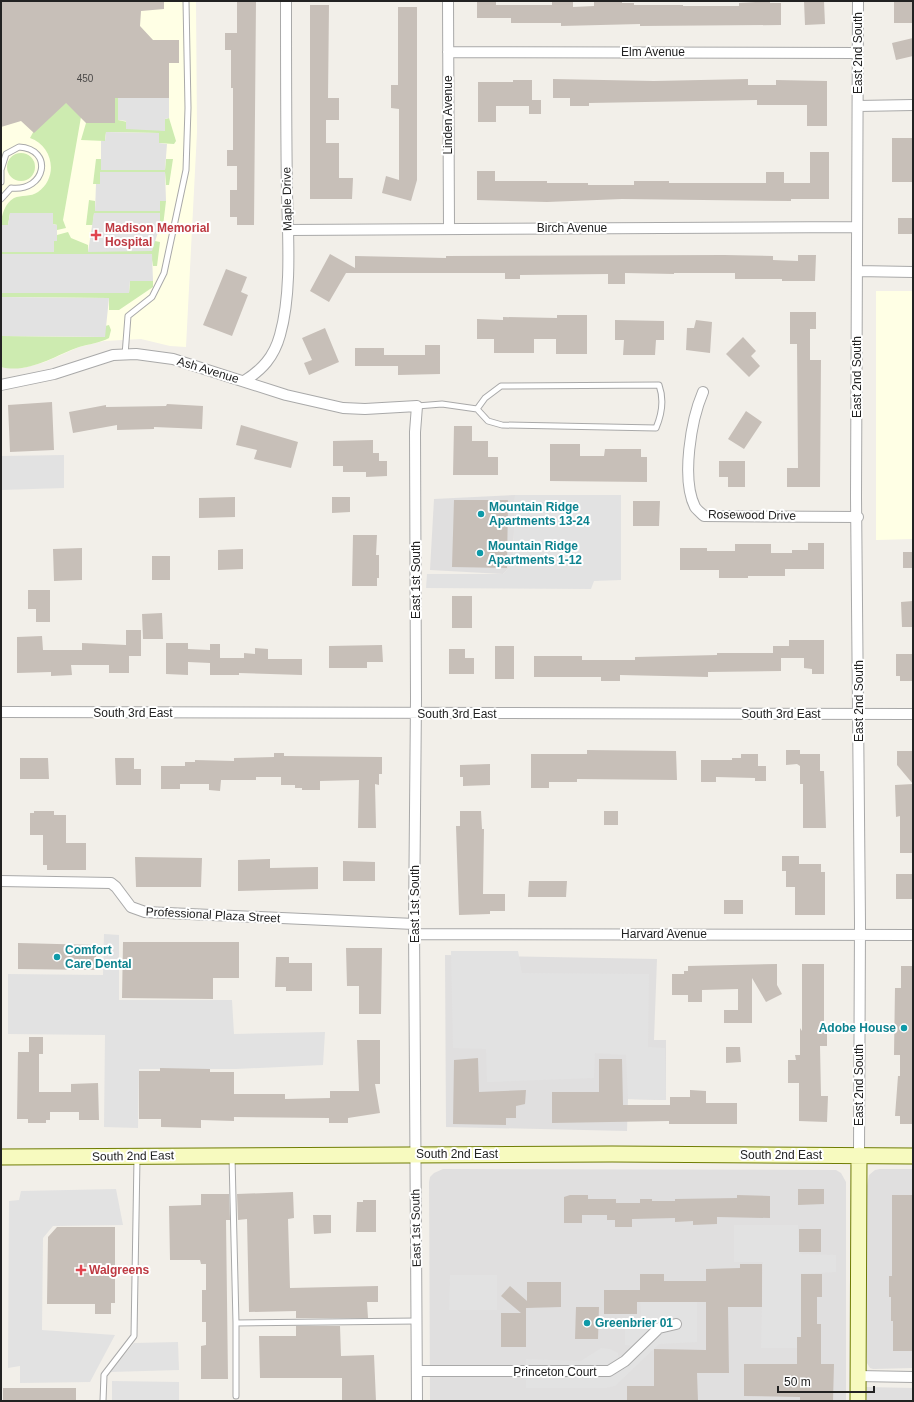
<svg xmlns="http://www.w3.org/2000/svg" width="914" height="1402" font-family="Arial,sans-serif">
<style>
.residential{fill:#e0dfdf}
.education{fill:#ffffe5}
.grass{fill:#cdebb0}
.parking{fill:#e2e2e2}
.building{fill:#c7bfb8}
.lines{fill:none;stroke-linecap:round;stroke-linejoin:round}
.lane-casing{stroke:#a9a9a9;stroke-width:7}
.street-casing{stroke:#a9a9a9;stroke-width:12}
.secondary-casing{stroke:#707d05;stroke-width:17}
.lane{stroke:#fff;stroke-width:5}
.street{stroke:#fff;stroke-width:10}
.secondary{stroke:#f7fabf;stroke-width:15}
.health-dot{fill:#e0444e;stroke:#fff;stroke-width:1.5}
.culture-dot{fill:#0f9aa8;stroke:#fff;stroke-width:1.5}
.labels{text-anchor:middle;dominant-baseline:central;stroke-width:4;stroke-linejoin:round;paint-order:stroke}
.number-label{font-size:10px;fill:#4b4948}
.street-label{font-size:12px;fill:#222;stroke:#fff}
.health-label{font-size:12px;font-weight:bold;fill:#be3a42;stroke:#fff;text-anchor:start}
.culture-label{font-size:12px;font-weight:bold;fill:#0d838f;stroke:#fff;text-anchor:start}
</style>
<rect width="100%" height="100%" fill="#f2efe9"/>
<path class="residential" d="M515,495L513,564L503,574L430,570L434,499Z
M445,955L657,959L654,1040H666V1100L628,1099L627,1131L446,1127Z
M443,1169L836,1170L841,1173L846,1182V1401H430L429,1182L430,1177L434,1173Z
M880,1169H913V1368L873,1369L870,1368L867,1363V1186L869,1175L875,1170Z
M866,1387L913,1388V1401H867Z"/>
<path class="education" d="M1,1H196L197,132L186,347L170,346L141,339L104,341L79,347L45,362L23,368L1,367Z
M876,291H913V539L876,540Z"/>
<path class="grass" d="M55,92L81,117L63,220L66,228L57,230V225L53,224V213H10L8,225H1C1,216 5,203 14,198C21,195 31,197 38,192C59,177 53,146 30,138Z
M115,98H118V120L165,130V119L169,118L176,141L174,144L159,143V133L106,132L105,141L81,140L86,123H115Z
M7 167a14 14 0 1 1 28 0a14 14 0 1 1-28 0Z
M96,159H101V170H165L166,159H173L169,185H166L165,172H101L100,184H93Z
M89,200L95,201V211L160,210V200L166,201L163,226H160L159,213H94L93,225H86Z
M68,232L71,238L88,245V251L155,241L160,242L157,266H153L151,254H1V252H53L54,241H57V235Z
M130,281H153V287L119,310H109V298L1,297V293H129Z
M109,325L111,330L109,338C100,343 89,344 79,347C54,356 28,374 1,367V336L104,337L105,326Z"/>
<path class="parking" d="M118,98H169V118L165,119V131L126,129V121L118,120Z
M106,132L159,133V143L167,144L165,170H101V141H105Z
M100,172H165L166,201H160V211H95L96,184H100Z
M10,213H53V224L57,225V241H54V252H1V225H8Z
M94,213H160V226L152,251L88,252Z
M1,254H152L153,281H130L129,293H1Z
M1,297L109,298L105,337L1,336Z
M64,455V488L2,490L1,456Z
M515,495H621V580L594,581L591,589L426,588L427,574H503L513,564Z
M104,934L119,935V1000H232L234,1034L325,1032L323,1065L236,1069H139L138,1128L104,1127L105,1035L8,1034V974L103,975Z
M451,951H518L522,973L649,974L648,1047L665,1048L666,1100L628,1099L626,1055L595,1053L594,1078L487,1082L486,1049L453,1048Z
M116,1189L123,1225L53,1226L43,1238L42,1330L115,1335L90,1382L20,1383V1366L8,1368L9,1201L19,1200L21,1191Z
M734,1225H798L800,1254L836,1255V1272L801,1274V1337H797V1348H761L763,1262H734Z
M450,1275H497V1310H449Z
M640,1292L697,1302V1342L659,1344L615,1386L606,1388H526V1359L581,1361L601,1348L610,1349L618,1353L619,1362L634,1346L625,1345V1320H641Z
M178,1342L179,1370L110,1372L134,1343Z
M112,1381L179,1382V1401H112Z"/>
<path class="building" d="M1,1H164V9L141,11L140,26L153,40H179V63H169V98H115V123H86L66,103L34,133L21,121L1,127Z
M237,1H256L254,225H237V217H230V190H237V166H227V150H233V88H231V50H225V33H237Z
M477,1H496V5H552V1H573V7L594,6V1H622V3H634V5H683V6H739V3L770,1V3H781V25L640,26V24L561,26V23H511V18H477Z
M804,1H824L825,24L805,25Z
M894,1H913V23H894Z
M310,5H329L328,98H339V120H326V143H339V178H353L352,199H310Z
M398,7H417V180L411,201L382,193L386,176L399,180V109L391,108V85H398Z
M913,38V56L896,60L892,43Z
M553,79L654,81L748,79V85H776V80L827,81V126H807V105H757V100L589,103V106H570V98H553Z
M513,80H532V100H541V114H529V106H496V122H478V82H513Z
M892,138H913L912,182H892Z
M810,152H829V199H791V201L622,199L547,202L477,200V171H495V181H547V183H588V185H634V181H669V183H766V172H784V183H810Z
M898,218H913V234H898Z
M330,254L355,268V256L446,258V256L724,255L773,256V260L798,261V255H816L815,281H782V279H735V273H674V274L625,273V284H608V274L520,275V279H505V273H346L329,302L310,291Z
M226,269L247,277L241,292L248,295L232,336L203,325Z
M790,312H816V329H810V360H821L820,487H787V468H798L797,344H790Z
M557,315H587V354H556V339H534V353H494V339H477V319L503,320V317L557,318Z
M615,320L664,321V340H656L655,355H623L624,340H615Z
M696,320L712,322L710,353L686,350L687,328H694Z
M325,328L339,362L309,375L304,363L312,360L302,338Z
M743,337L756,351L751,356L760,366L749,377L726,354Z
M425,345H440V374L398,375V366H355V348H384V355H425Z
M52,402L54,450L10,452L8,405Z
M167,404L203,406L202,429L154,427V429L117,430V425L73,433L69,412L106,405V407L166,406Z
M746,411L762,422L744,449L728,439Z
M241,425L298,442L291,468L254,459L257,450L236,445Z
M454,426H472V441H488V457H498V475H453Z
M373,440V453H379V461H387V476L366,477V472H343V466H333V441Z
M550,444H580V456H604L605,449H641V457H647V482L550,481Z
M719,461H745V487H728V477H719Z
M235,497V517L199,518V498Z
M332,497H350V512L332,513Z
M454,500H508L507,568L452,567Z
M633,501H660L659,526H633Z
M353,535H377L376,555H379V578H377V586H352Z
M808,543H824V569H785V576H748V578H719V570H680V548H707V551H735V544H771V553H792V550H808Z
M82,548V580L54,581L53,549Z
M243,549V569L218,570V550Z
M903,552H913V568H903Z
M152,556H170V580H152Z
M28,590H50V622H36V609H28Z
M452,596H472V628H452Z
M913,601V627H902L901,602Z
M162,613L163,639H143L142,614Z
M126,630H141V656H129V673H109V665H71L72,675L51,676V672L17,673V637L42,636L43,650H82V643L126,645Z
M789,640H824V674H812V669L804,668V658H781V671L708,672V677L620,675V681H601V677H534V656H582V660H635V657L717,655V653H773V646H789Z
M166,643H188V649L210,650V644H220V658H244V653L255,654V648L268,649V659H302V675L239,673V675H210V663L188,662V675L166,674Z
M382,645L383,662H367V668H329V646Z
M495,646H514V679H495Z
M449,649H465V658H474V674H449Z
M896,654H913V681H900V676H896Z
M587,750L676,751L677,780L577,779V782H549V788H531V754H587Z
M786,750H800V754H820V771H824L826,828H803V784H800V766L797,764L786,765Z
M897,751H913V853H900V816L896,817L895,785L913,784L897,765Z
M274,753H284V756L382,757V774H379V785L375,784L376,828H358L359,780L320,781V790H302V788H295V785H281V777H256V780H221L220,791L209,790V784H180V789H161V766H185V762H195V760L234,761V758L274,757Z
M741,754H758V766H766V781H755V778L716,777V782H701V760H732V758H741Z
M20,758H48L49,779H20Z
M115,758H134V769H141V785H116Z
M490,764V785L463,786V777H460V765Z
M34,811H54V815H66V843H86V870H47V865H43V835H30V813H34Z
M460,811H481L482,829H484L483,894H505V911H490V914L459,915L456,826H460Z
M604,811H618V825H604Z
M782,856H799V864H821V872H825V915H795V887H786V871H782Z
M135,857L202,858L201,887H136Z
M270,859V868L318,867V889L238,891V860Z
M343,861L375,862V881H343Z
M896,874H913V899H896Z
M529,881H567L566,897H528Z
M724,900H743V914H724Z
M123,942H239V978H213V999L122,998Z
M18,943L96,945V970L18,969Z
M346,948H382L381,1014H359V986H347Z
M276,957H289V963H312V991H286V987H275Z
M777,964V985L782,994L766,1002L752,978V1023H724V1010H738V989L702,990V1002H688V995H672V974H684V971H688V966Z
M802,964H824V1031H827V1046H820L821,1096H828L827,1122L799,1121V1083H788V1060H796L795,1055H800V1028L802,1031Z
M901,966H913V1124H900V1116H895L898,1076H900V1055H894L895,988H901Z
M29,1037H43V1054H39V1092H71V1084L98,1083L99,1120H79V1112H50V1120H46V1123H28V1119H17L18,1052H29Z
M357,1040H380V1084H375L380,1113L348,1118V1123H329V1118L234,1117V1121L201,1120V1128L161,1127V1119H139V1071H160V1068L210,1069V1072H234V1094H285V1099L330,1098V1091H359Z
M726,1047H740L741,1062L726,1063Z
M478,1058L479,1092L526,1090L525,1104L516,1106V1118H506V1125L453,1124L454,1060Z
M599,1059H622L623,1105H670V1097H690V1090L706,1091V1103H737V1124H669V1121L552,1123V1092H599Z
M798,1189H824V1204L798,1205Z
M293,1192L294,1218L288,1219L290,1288L378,1286V1302H367L368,1318H296V1311L249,1312L247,1219L238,1220L237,1194Z
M201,1194H229L230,1220H226L228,1379H201V1346L206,1345V1322H202V1290H206V1264H201L200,1260H170L169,1206L201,1205Z
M570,1195H588V1199H616V1203H640V1199H652V1201H675V1199L737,1198V1195L770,1196V1218L717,1217V1224L693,1225V1221L675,1222V1218L632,1219V1227H615V1220H607V1215H582V1223H564V1197Z
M892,1195H913V1351H893V1321H891V1297H889V1276H892Z
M363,1200H376V1232H356L357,1202H363Z
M313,1215H331V1233L314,1234Z
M57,1227H115V1303H111V1314H95V1304H47L48,1237Z
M799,1229H821V1252H799Z
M740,1264H762V1307H728L729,1373H697L698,1401H627V1386H654V1349L706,1350V1302H637V1314H604V1290H640V1274H664V1281H706V1269L740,1268Z
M801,1274H822V1297H817V1324H821V1364H834L833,1401H800V1397L744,1396V1364H797V1337H801Z
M527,1282H561V1307L526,1308V1347H501V1313H521L501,1296L510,1286L527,1301Z
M576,1307H599L598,1339H575Z
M296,1326H340L341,1356L374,1355L376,1401L342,1400V1378H260L259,1336H296Z
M3,1388H76V1401H3Z"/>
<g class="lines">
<defs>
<path id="lane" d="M1,170L6,154L19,147C54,149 46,192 11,188L1,199
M1,171V182
M125,355L128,316L152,297L164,273L186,170L188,108L186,1
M417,406L442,404L477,409L488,421L502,425L656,428C662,414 664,399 659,385L501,386L485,398L477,409
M232,1157L236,1323
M236,1396V1323L417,1321
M103,1401L104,1375L134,1336L137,1158"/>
<path id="street" d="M448,1L449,229
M858,1L856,497L860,923L859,1155
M448,52L858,53
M858,106L913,105
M288,230L856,227
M857,271L913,272
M244,381C262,370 274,357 280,335C292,293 288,237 287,193C286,129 286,65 286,1
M1,385L54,374L113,355L136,354L173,359L286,395L343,408L365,409L417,406L415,432L416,699L414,924L417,1401
M703,392C691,420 681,479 695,507C697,510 701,513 704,516L858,517
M1,712L913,714
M1,881L111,883L116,887L131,907L145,912L414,924
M414,934L913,935
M417,1371H609L625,1361L659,1328L676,1324
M858,1376L913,1377"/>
<path id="secondary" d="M1,1157L612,1154L913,1156
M858,1401L859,1155"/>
</defs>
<use href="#lane" class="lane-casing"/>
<use href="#street" class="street-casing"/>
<use href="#secondary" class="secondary-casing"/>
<use href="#lane" class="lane"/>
<use href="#street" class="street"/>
<use href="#secondary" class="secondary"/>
</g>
<g class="health-dot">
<path d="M94 229h4v4h4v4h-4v4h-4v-4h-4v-4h4z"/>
<path d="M79 1264h4v4h4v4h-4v4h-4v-4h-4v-4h4z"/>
</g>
<g class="culture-dot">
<circle cx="481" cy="514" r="4"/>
<circle cx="480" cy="553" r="4"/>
<circle cx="57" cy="957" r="4"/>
<circle cx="904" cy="1028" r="4"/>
<circle cx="587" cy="1323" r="4"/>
</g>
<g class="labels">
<g class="number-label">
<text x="85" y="78">450</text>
</g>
<g class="street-label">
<text x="653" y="52">Elm Avenue</text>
<text transform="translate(858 53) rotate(-90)">East 2nd South</text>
<text transform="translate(448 115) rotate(-90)">Linden Avenue</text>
<text transform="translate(287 199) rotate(-91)">Maple Drive</text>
<text x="572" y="228">Birch Avenue</text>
<text transform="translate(208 370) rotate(17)">Ash Avenue</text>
<text transform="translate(857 377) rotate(-90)">East 2nd South</text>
<text transform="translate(752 515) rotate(1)">Rosewood Drive</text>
<text transform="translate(416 580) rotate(-90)">East 1st South</text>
<text transform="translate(859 701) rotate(-90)">East 2nd South</text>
<text x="133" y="713">South 3rd East</text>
<text x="457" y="714">South 3rd East</text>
<text x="781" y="714">South 3rd East</text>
<text transform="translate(415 904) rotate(-90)">East 1st South</text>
<text transform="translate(213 915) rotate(3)">Professional Plaza Street</text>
<text x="664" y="934">Harvard Avenue</text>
<text transform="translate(859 1085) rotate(-90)">East 2nd South</text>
<text x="457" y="1154">South 2nd East</text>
<text x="781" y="1155">South 2nd East</text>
<text transform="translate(133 1156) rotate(-1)">South 2nd East</text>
<text transform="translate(416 1228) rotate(-91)">East 1st South</text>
<text x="555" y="1372">Princeton Court</text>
</g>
<g class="health-label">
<text x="105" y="228">Madison Memorial<tspan x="105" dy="14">Hospital</tspan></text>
<text x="89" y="1270">Walgreens</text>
</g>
<g class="culture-label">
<text x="489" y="507">Mountain Ridge<tspan x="489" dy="14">Apartments 13-24</tspan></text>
<text x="488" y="546">Mountain Ridge<tspan x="488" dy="14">Apartments 1-12</tspan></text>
<text x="65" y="950">Comfort<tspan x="65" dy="14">Care Dental</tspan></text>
<text x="896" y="1028" text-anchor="end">Adobe House</text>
<text x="595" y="1323">Greenbrier 01</text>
</g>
</g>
<rect width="914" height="1402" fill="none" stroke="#222222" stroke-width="4"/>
<path d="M778 1386v6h96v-6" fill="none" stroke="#222222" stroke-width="2"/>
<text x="784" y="1386" font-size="12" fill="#222222" stroke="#ffffff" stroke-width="3" paint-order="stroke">50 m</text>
</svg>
